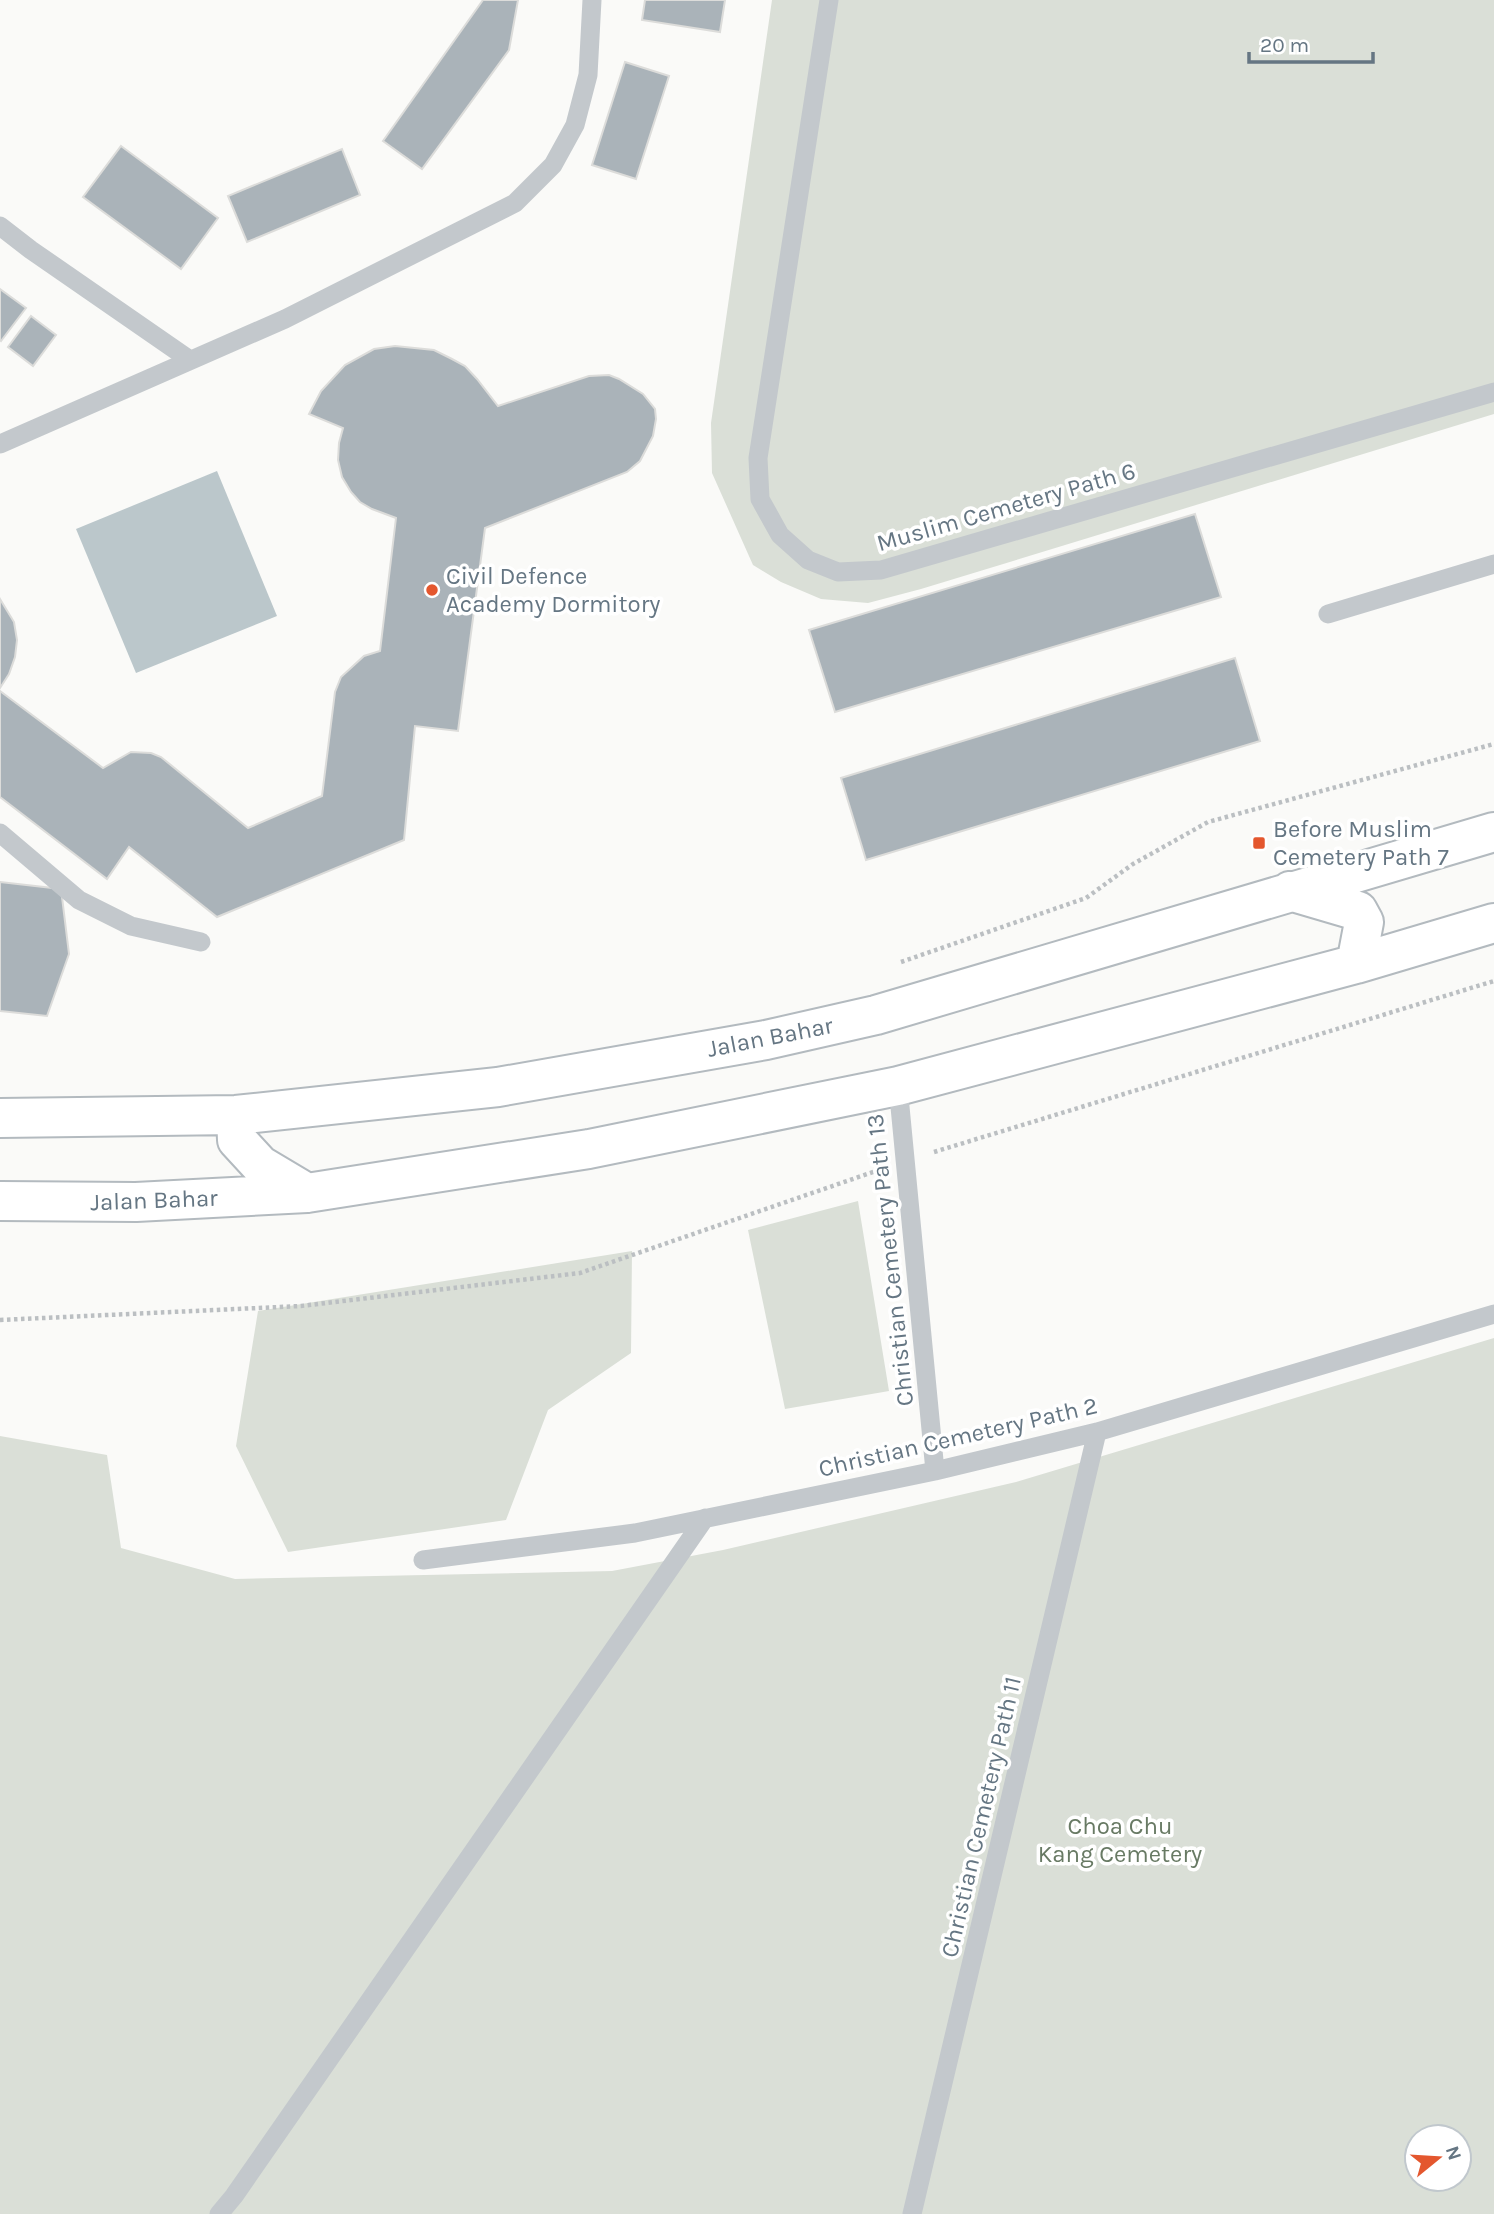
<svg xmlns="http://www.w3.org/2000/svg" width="1494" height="2214" font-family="Karla,sans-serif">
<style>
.green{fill:#dadfd7;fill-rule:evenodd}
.water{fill:#bbc7cb}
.building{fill:#aab3b9;stroke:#dcdcda;stroke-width:2}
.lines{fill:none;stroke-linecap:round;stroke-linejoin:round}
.secondary-casing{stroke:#b3babf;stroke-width:42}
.path{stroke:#bbbfc2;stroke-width:4.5;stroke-dasharray:3.5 3.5;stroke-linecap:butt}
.lane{stroke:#c3c8cc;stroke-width:19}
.secondary{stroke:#fff;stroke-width:38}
.poi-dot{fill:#e4572e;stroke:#fff;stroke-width:2.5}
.labels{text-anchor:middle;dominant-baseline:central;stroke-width:7;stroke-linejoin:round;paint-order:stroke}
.street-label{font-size:24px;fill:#657683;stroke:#fff}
.poi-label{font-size:24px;fill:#657683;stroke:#fff;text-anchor:start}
.park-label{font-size:24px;fill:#687a64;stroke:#fff}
</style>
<rect width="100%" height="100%" fill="#fafaf8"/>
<path class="green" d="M772,0H1494V414L921,589L868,603L821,599L781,582L753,565L712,473L711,423Z
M858,1201L889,1391L785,1409L748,1230Z
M632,1251L631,1353L548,1410L506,1520L288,1552L236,1446L258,1311Z
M1494,1338V2214H0V1436L107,1455L121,1548L235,1579L612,1571L723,1550L1016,1482ZM1417,2137H1459V2179H1417Z"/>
<path class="water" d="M217,471L277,616L136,673L76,529Z"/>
<path class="building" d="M483,0H518L509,50L422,169L383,141Z
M645,0H725L720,32L642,20Z
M625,62L669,76L636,179L592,165Z
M121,146L218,218L181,269L83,197Z
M342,149L360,195L247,242L228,196Z
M0,289L26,308L1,341L0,340Z
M31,316L56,335L33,366L8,347Z
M395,346L434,350L452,359L465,366L477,379L498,406L589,376L609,375L619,379L643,394L655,409L656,419L653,436L640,461L627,472L485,528L458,731L415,726L404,840L217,917L129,847L107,879L0,797V691L103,768L131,752L151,753L161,757L248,828L322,796L335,692L341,677L364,656L380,651L396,518L372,509L360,502L351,492L342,477L338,460L339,443L343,428L309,414L321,391L345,365L374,349Z
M1195,514L1221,597L835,712L809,630Z
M0,599L14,622L17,640L15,657L9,674L0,688Z
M1235,658L1260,741L866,860L841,778Z
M0,882L61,889L69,954L47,1016L0,1011Z"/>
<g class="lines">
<defs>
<path id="secondary" d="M1290,891L1358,911L1364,922L1356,964
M236,1115L237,1140L260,1165L307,1193
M0,1118L236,1115L498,1087L766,1040L876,1015L1494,832
M0,1201L136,1202L307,1193L589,1149L898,1086L1356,964L1494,923"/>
</defs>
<use href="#secondary" class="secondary-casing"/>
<path class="path" d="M901,962L1086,898L1133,864L1208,822L1494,744
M934,1152L1494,981
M0,1320L301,1306L580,1273L876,1171"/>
<path class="lane" d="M829,0L758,458L760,499L780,535L808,560L838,572L881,570L1494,392
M0,226L31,250L190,360
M0,444L285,319L515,203L553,165L575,125L588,75L592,0
M1328,614L1494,564
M0,833L79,900L131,926L201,942
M898,1086L935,1471
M423,1560L635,1533L935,1471L1097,1432L1494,1314
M219,2214L234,2196L705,1518
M912,2214L1097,1432"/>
<use href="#secondary" class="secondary"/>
</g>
<g class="poi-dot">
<circle cx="432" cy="590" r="7"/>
<rect x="1252" y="836" width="14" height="14" rx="3.5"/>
</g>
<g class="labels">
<g class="street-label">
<text transform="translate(1006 507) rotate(-16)">Muslim Cemetery Path 6</text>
<text transform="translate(770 1037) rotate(-11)">Jalan Bahar</text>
<text transform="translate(154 1200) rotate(-2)">Jalan Bahar</text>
<text transform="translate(890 1260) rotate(-96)">Christian Cemetery Path 13</text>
<text transform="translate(958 1437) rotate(-13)">Christian Cemetery Path 2</text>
<text transform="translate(981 1817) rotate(-77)">Christian Cemetery Path 11</text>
</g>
<g class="poi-label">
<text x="446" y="576">Civil Defence<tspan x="446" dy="28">Academy Dormitory</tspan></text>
<text x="1273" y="829">Before Muslim<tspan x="1273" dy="28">Cemetery Path 7</tspan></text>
</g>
<g class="park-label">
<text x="1120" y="1826">Choa Chu<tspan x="1120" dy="28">Kang Cemetery</tspan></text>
</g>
</g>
<g transform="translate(1438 2158) rotate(72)"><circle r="33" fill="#ffffff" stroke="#c1c8cd" stroke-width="2"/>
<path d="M0-5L12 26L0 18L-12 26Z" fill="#e4572e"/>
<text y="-10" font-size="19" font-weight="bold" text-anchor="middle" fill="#657683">N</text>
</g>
<path d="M1249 52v10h124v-10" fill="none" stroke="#657683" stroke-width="3.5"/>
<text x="1260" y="52" font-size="21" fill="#657683" stroke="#ffffff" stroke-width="5" paint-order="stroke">20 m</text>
</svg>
